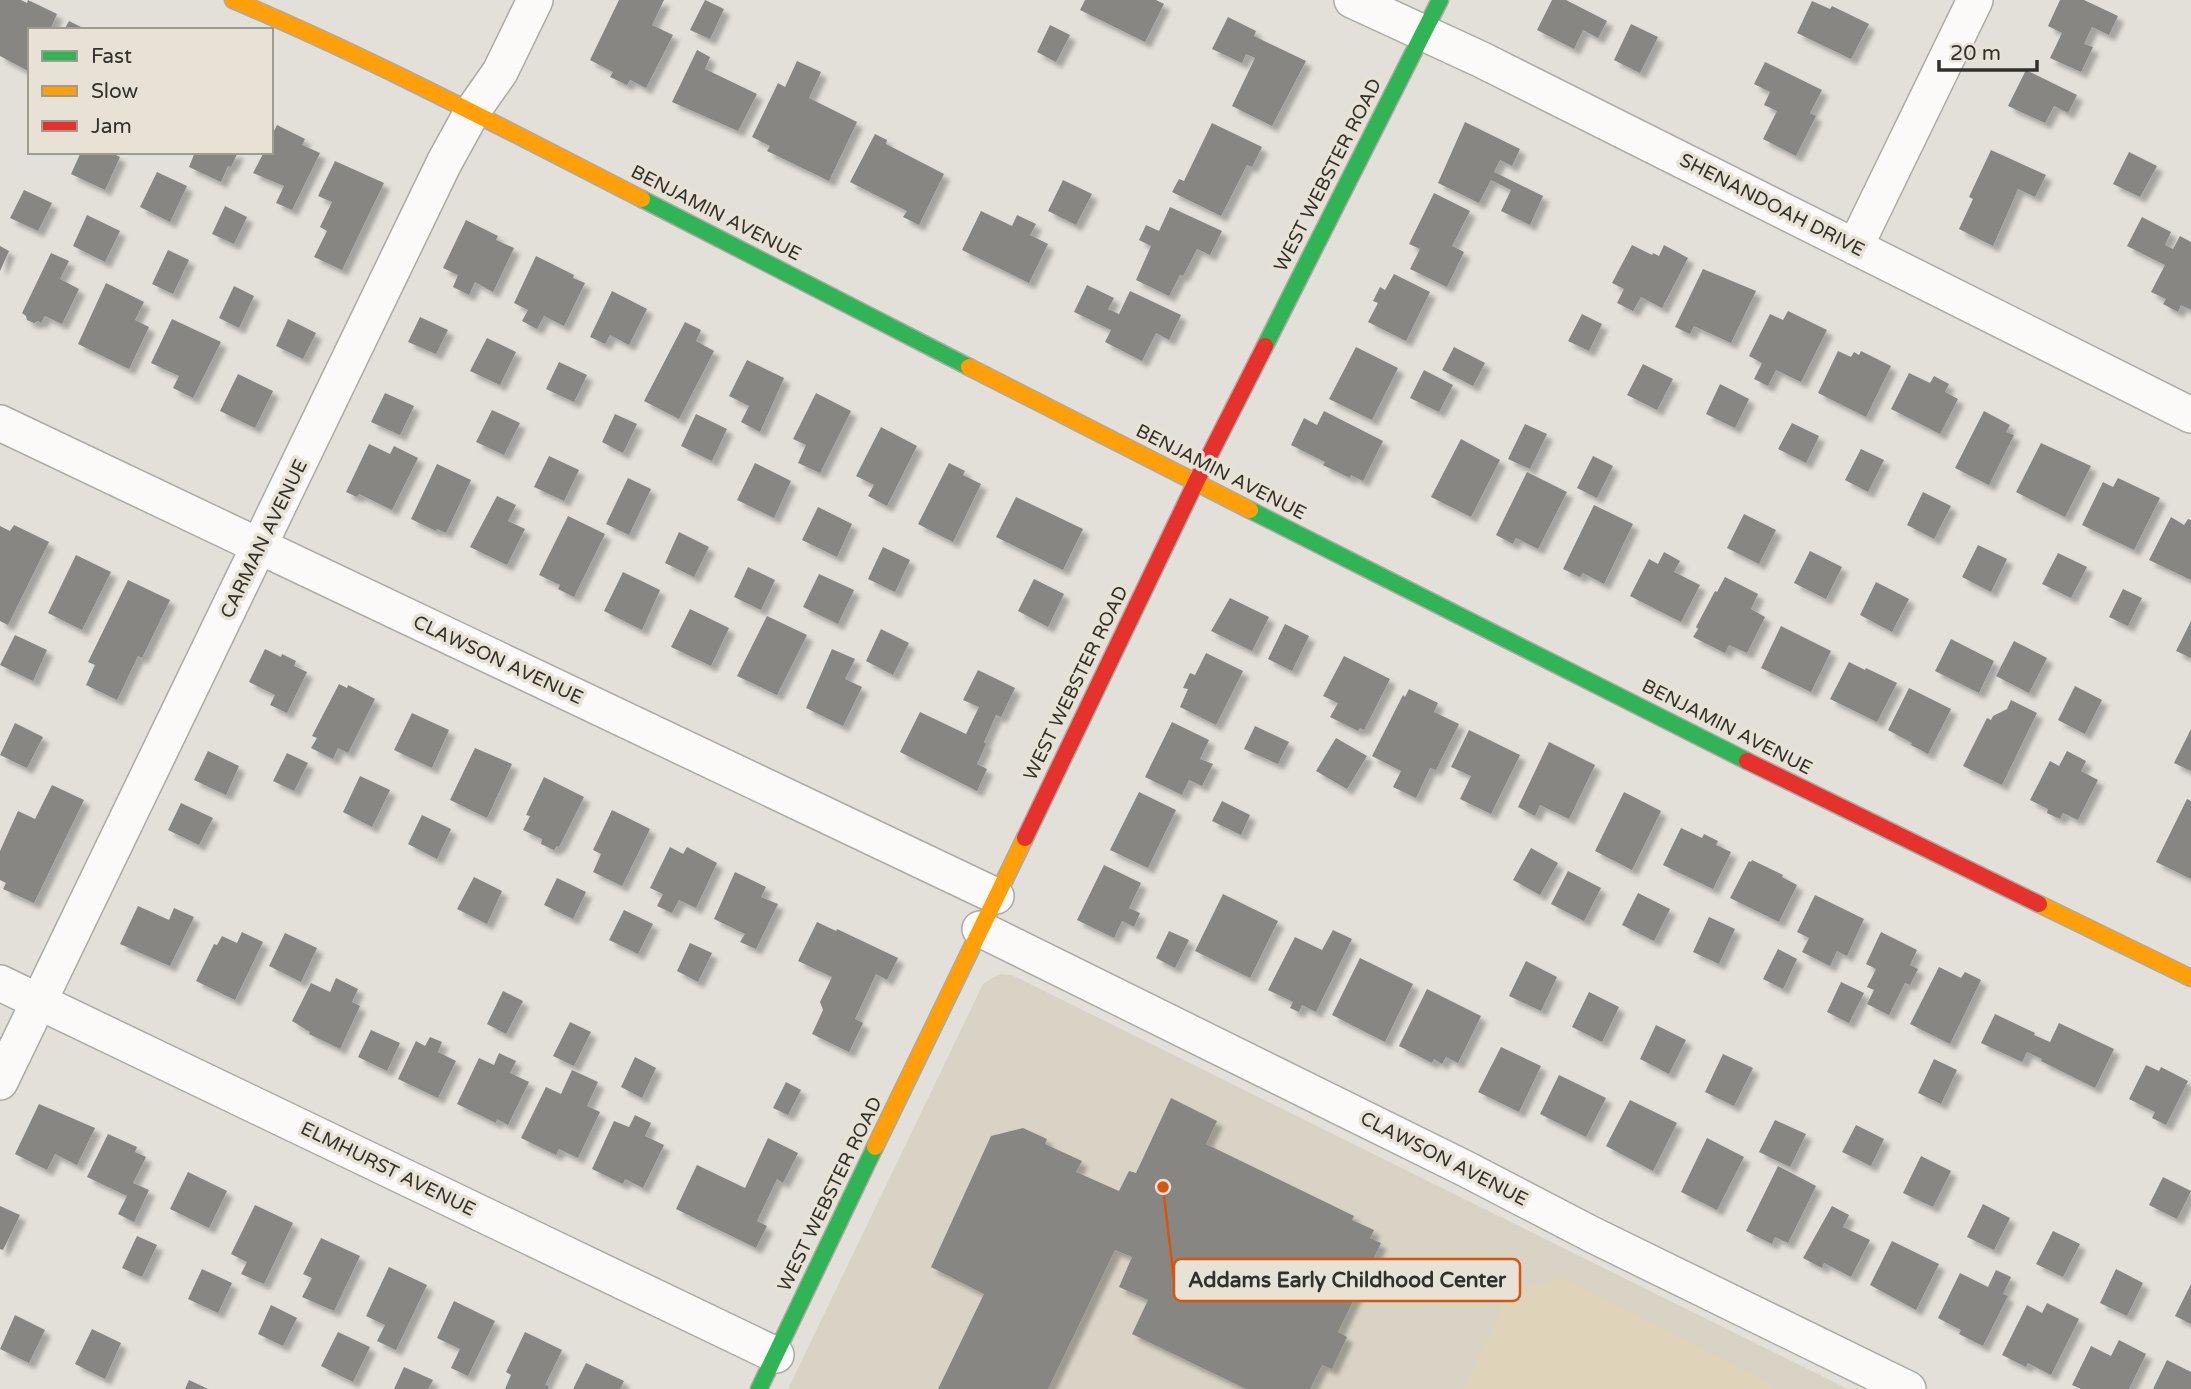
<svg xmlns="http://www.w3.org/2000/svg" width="2191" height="1389" font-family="'Varela Round',sans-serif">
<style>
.built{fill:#d9d3c6}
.green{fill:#dfd3b9}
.building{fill:#888682;filter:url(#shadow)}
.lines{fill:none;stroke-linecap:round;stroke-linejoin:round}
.street-casing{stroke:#abaaa4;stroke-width:38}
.fast-casing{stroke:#abaaa4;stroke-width:19}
.slow-casing{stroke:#abaaa4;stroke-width:19}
.jam-casing{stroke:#abaaa4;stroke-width:19}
.street{stroke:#fbfaf9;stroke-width:35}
.fast{stroke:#30b455;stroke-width:16}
.slow{stroke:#ff9f0a;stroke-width:16}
.jam{stroke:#e5322d;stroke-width:16}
.labels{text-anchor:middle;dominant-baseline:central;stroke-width:7;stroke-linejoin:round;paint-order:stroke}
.street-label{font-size:19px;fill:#32302b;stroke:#e7e2d5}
.leader{fill:none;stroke:#d6550f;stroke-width:2.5}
.callout-dot{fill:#d6550f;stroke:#e7e2d5;stroke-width:2.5}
.callout{fill:#e7e2d5;stroke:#d6550f;stroke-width:2.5}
.callout-label{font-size:21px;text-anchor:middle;font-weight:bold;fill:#32302b}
</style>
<defs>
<filter id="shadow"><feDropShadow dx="6" dy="6" stdDeviation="2" flood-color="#0004"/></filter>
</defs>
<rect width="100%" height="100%" fill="#e3e0d9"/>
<path class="built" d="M1001,974L1012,975L1848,1389H788L983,984L992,978Z"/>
<path class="green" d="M1563,1278L1774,1386L1772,1389H1463L1511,1291Z"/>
<path class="building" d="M0,0H21L27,3L28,0L57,14L50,30H30V72L0,56Z
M619,0H664L652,25L673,35L646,88L630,80L627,85L610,77L613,72L590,60Z
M705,0L724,9L710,39L690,30Z
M1085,0H1156L1164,4L1145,42L1080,10Z
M1552,0H1566L1607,21L1598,38L1583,30L1574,49L1537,30Z
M2060,0H2084L2118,16L2109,35L2092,27L2084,44L2093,47L2081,72L2050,58L2062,33L2048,26Z
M1812,1L1830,9L1832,6L1869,24L1851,59L1797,33Z
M1228,17L1256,31L1254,36L1306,61L1272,126L1232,106L1255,58L1246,54L1242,63L1212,49Z
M69,21L87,30H64Z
M1631,24L1658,37L1640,73L1614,60Z
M1050,25L1070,35L1056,62L1037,52Z
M697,50L710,57L705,69L757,94L738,131L672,102Z
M797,61L821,72L809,98L857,122L829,181L767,151L770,146L752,137L778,83L785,87Z
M1765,62L1822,90L1810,113L1816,116L1796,156L1763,139L1777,111L1764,105L1770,92L1754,84Z
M2026,70L2077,95L2068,113L2054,106L2045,123L2008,106Z
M1465,122L1520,149L1512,166L1500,160L1494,172L1543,196L1530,225L1501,211L1511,190L1491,180L1479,203L1438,183Z
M1212,123L1262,147L1252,167L1247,165L1221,216L1172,192L1179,179L1184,181Z
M277,125L305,139L302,145L320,153L292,210L276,203L284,186L253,173L264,152H271V137Z
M875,134L887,140L886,144L944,174L919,225L903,217L907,211L850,182Z
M1991,150L2046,175L2035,197L2018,189L1993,246L1959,229L1973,199L1969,197Z
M81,152H110L120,157L105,190L71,174Z
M195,152H238L231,167L228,166L221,182L189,167Z
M2129,152L2157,166L2140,197L2113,184Z
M335,161L384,183L342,270L314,257L327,231L320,227L332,202L318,196Z
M157,172L187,186L170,222L140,207Z
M1063,180L1092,194L1076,225L1048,211Z
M24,190L52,203L38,231L10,218Z
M1434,193L1470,211L1452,246L1464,252L1447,287L1410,269L1420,249L1409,244Z
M225,206L247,217L234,244L212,234Z
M1170,207L1222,231L1210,255L1197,249L1183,276L1180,275L1169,296L1136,280L1151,246L1139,240L1146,225L1159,231Z
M981,211L1012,226L1017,215L1036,224L1030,235L1048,244L1029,283L962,250Z
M87,215L120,231L105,262L73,246Z
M2142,217L2171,232L2165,245L2173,249L2180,236L2191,242V310L2181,305L2178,312L2163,304L2166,299L2151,292L2165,265L2127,246Z
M466,220L498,236L496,240L514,248L493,292L475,282L469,295L453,287L458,275L443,268Z
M1632,245L1652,255L1653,253L1659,256L1664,245L1688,258L1662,308L1641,297L1633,311L1617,303L1624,289L1612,283Z
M0,246L9,251L0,271Z
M168,250L189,260L173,294L152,284Z
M51,253L69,261L60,279L79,289L62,324L45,316L41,323L38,321L34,323L27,320L26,316L22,313Z
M536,256L574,275L573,278L585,283L564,326L544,316L537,329L522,321L528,310L514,303Z
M1703,269L1756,291L1731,343L1694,326L1690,334L1675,327Z
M1394,274L1430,292L1406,341L1368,322L1378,303L1373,301L1380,287L1385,290Z
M106,283L144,302L135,320L149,327L129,369L78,344Z
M1087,285L1114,298L1108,309L1119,314L1130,291L1181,315L1169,340L1156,333L1142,361L1105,342L1111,330L1074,312Z
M234,286L254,296L239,328L219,318Z
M612,291L647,309L629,345L610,335L605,344L590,337Z
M1788,311L1827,330L1801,382L1776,370L1768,386L1754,379L1762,363L1749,356L1770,314L1783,320Z
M1582,314L1602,324L1589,351L1568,341Z
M420,317L448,330L436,354L408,342Z
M172,319L221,342L193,398L173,388L179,376L151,363Z
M288,319L316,333L303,359L276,346Z
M685,322L701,330L696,341L714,351L679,419L644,401Z
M487,338L516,352L500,385L470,371Z
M1356,347L1398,368L1372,420L1329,399Z
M1454,347L1485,363L1473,386L1442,370Z
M1838,351L1851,357L1854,352L1859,355L1861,351L1891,366L1866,417L1818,393Z
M747,360L784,378L760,432L741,422L749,406L729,396Z
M559,362L587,375L574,402L546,389Z
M1643,364L1673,379L1657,410L1627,395Z
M1424,370L1453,385L1439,412L1410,398Z
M1909,373L1930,383L1934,376L1949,384L1945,392L1958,399L1940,434L1891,409Z
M238,374L273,391L255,428L220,411Z
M1720,384L1749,399L1735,428L1706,414Z
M385,393L414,406L400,435L371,422Z
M816,393L851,411L820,473L798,463L806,445L793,439Z
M492,410L520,423L504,455L476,442Z
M1324,411L1383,441L1363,481L1351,475L1350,478L1323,465L1325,462L1291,445L1304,418L1317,425Z
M1984,411L2010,425L2006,432L2014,435L1989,485L1955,468Z
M615,414L637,424L623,453L602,442Z
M696,414L727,429L712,461L681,446Z
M1792,423L1819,436L1806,463L1778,449Z
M1525,424L1547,434L1530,469L1508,459Z
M881,427L917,446L887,506L868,496L874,485L856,476Z
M1461,439L1500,460L1471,517L1431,497Z
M2041,443L2091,466L2065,517L2016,492Z
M369,444L390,454L394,446L418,458L392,510L359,494L357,497L346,492Z
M1861,449L1884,460L1868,492L1845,480Z
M549,456L579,470L564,501L534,487Z
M1593,456L1613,466L1597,498L1577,488Z
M755,463L791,481L774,518L737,500Z
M949,463L965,471L963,475L981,484L953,542L918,524Z
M437,464L471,480L446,533L437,529L436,531L411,519Z
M1527,472L1567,492L1538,549L1516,538L1513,544L1496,535Z
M628,478L651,489L629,535L606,524Z
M2118,478L2160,498L2134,550L2082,525L2103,482L2113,487Z
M1923,492L1951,506L1934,539L1907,525Z
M497,496L516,505L508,521L525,529L507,565L470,547Z
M1016,497L1083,529L1063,570L996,537Z
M1594,505L1633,524L1604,584L1583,573L1580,577L1563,569Z
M818,507L852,524L837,557L802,540Z
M1744,514L1776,530L1759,564L1727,548Z
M568,516L605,534L574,597L558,589L560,585L539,575Z
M2171,517L2184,525L2188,519L2191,520V580L2149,560Z
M14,525L49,542L8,625L0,621V526L10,531Z
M679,532L709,547L694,577L665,563Z
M1978,545L2007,559L1991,592L1962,577Z
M883,547L910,560L895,592L868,579Z
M1810,551L1842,567L1826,599L1794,583Z
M1664,552L1680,561L1674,572L1700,585L1681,622L1630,596L1649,559L1658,564Z
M2058,553L2087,567L2071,598L2042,584Z
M76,555L111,572L82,630L48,613Z
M748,567L775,580L761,610L734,597Z
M623,572L660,590L642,630L604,611Z
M819,574L854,590L838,624L803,607Z
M1725,577L1758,594L1751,609L1765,617L1747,653L1729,645L1725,653L1693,637L1698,629L1696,627L1715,591L1717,592Z
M1034,579L1064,594L1048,627L1018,611Z
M128,580L170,600L142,658L138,656L117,700L86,685L95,665L88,662Z
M1876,582L1909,599L1892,632L1860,615Z
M2123,589L2142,598L2128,626L2109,617Z
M1230,598L1269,617L1252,651L1211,631Z
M690,609L729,628L711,666L671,647Z
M767,616L807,635L777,695L737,676Z
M2191,621V658L2176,651Z
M1285,624L1309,636L1292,671L1268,659Z
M1781,626L1831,651L1811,692L1761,668Z
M881,629L909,643L893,675L866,661Z
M15,635L47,650L33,681L0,665Z
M1951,639L1994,661L1979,693L1935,671Z
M2014,641L2047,658L2029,693L1996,676Z
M265,649L281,657L282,654L296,661L294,666L307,672L287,713L270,705L275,695L249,682Z
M832,649L855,659L845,679L862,687L843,726L806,708Z
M1206,653L1243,671L1216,725L1180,707L1188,689L1183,688L1190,673L1195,675Z
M1344,656L1390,679L1364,730L1360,728L1358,731L1330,717L1338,703L1323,696Z
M1849,662L1865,670L1866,668L1897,683L1877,722L1830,699Z
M978,670L1015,688L1001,717L996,715L984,742L986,744L977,764L987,769L977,791L900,752L920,712L966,734L979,707L963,700Z
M339,684L347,688L348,685L375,699L348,753L338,748L333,759L311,748L317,738L312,736Z
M2075,686L2102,700L2085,734L2058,720Z
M1909,688L1951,709L1928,754L1911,745L1912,743L1888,730Z
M1409,689L1438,703L1434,712L1459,724L1436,770L1430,768L1416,798L1393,787L1401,771L1372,756L1403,695L1405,697Z
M2011,700L2037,713L2002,785L1963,766L1987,718L1991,720L1993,716L2007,709Z
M412,713L449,730L432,768L394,750Z
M1172,722L1209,740L1200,759L1213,764L1202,786L1189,780L1182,795L1145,777Z
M15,723L43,737L27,768L0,755Z
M1255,726L1289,742L1278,764L1244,749Z
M2191,729V771L2174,763Z
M1469,730L1520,755L1491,814L1460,799L1471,776L1451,767Z
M1336,738L1367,756L1347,789L1316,771Z
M1549,742L1595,765L1569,819L1540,805L1535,816L1518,807Z
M475,748L512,764L487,818L450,800Z
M208,751L239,766L226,795L194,780Z
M2067,751L2086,761L2081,771L2098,780L2078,820L2063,813L2060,819L2047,813L2048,809L2030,800L2050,761L2059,766Z
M287,753L308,763L294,791L273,781Z
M360,776L390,790L372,827L343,812Z
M544,777L584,797L559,847L557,846L554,850L541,844L542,839L523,830L530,816L526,815Z
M52,785L84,800L34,903L3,889L6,883L0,880V851L18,811L35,819Z
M1139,792L1176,810L1148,868L1110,850Z
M1624,792L1661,811L1632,870L1595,851Z
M2187,799L2191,801V879L2156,862Z
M1222,801L1250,815L1241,835L1212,821Z
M181,803L213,818L199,845L168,830Z
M612,810L650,829L622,886L593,872L601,854L593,850Z
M422,815L451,829L437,859L408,844Z
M1681,828L1702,838L1704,834L1718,841L1716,845L1731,852L1713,889L1663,865Z
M670,847L683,854L687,847L717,863L696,908L679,900L672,913L657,906L663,894L650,888Z
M1531,848L1558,863L1540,895L1513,880Z
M1752,860L1783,875L1782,877L1797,885L1779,922L1730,898L1749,861L1751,862Z
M1104,865L1141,883L1129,908L1140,913L1134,927L1122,921L1114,938L1077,920Z
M1568,871L1601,888L1584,921L1551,904Z
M735,872L766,887L761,897L778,904L756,949L740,942L745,934L714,919Z
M474,877L502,891L487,924L457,909Z
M557,878L586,892L573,919L544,905Z
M1638,893L1670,909L1654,941L1622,925Z
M1223,894L1278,921L1250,978L1195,951Z
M1815,895L1864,919L1847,956L1837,951L1830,966L1802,952L1809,938L1797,932Z
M138,906L169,920L174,908L194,917L170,966L120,944Z
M624,910L653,924L638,954L609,940Z
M1709,917L1735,929L1719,964L1693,952Z
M817,922L836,931L837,929L898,958L887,980L876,974L855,1019L863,1023L849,1052L812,1034L823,1010L820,1002L832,977L798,961Z
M1333,930L1352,939L1316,1012L1302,1005L1299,1012L1290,1008L1293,1002L1268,990L1295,937L1322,950Z
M1169,931L1189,940L1175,968L1156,958Z
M242,932L263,942L235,1000L196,981L214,944L217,945L222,936L237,943Z
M1881,932L1917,950L1910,965L1918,969L1910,985L1905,983L1889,1015L1867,1004L1874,990L1867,987L1876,969L1866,964Z
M285,933L317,948L301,982L269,966Z
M690,943L712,953L698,982L677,971Z
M1778,949L1797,959L1783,989L1763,979Z
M1360,958L1413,984L1385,1042L1332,1015Z
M1526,961L1557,977L1541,1011L1509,996Z
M1939,967L1961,978L1965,972L1981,980L1950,1044L1910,1024Z
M336,978L358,989L352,1002L360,1006L340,1049L309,1034L310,1032L292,1021L311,983L330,992Z
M1841,982L1864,993L1849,1023L1827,1012Z
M1427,989L1481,1016L1458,1063L1446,1057L1442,1064L1434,1059L1432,1063L1399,1046Z
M503,991L523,1001L506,1034L487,1024Z
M1589,992L1619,1007L1602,1042L1572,1027Z
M1995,1014L2035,1033L2034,1035L2050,1042L2059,1023L2114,1049L2095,1088L2041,1061L2042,1059L2027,1052L2022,1062L1981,1043Z
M570,1022L591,1032L574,1066L553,1056Z
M1656,1025L1686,1040L1669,1074L1640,1059Z
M371,1030L400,1043L387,1071L358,1057Z
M430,1037L442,1042L438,1052L456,1061L438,1098L398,1079L416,1041L425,1046Z
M1501,1047L1541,1066L1519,1112L1478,1092Z
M499,1053L516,1061L510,1073L529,1082L508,1125L497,1119L496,1123L457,1104L479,1058L494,1065Z
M1723,1054L1753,1068L1734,1106L1705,1092Z
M635,1057L656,1068L642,1098L621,1087Z
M1934,1059L1957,1070L1941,1104L1918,1093Z
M2146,1065L2159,1071L2161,1067L2188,1081L2166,1125L2152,1118L2155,1112L2129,1099Z
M572,1070L598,1082L587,1106L600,1112L578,1158L559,1149L556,1155L521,1138L546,1087L561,1094Z
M1559,1075L1606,1098L1586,1137L1540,1114Z
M786,1082L801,1090L788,1115L773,1108Z
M1171,1098L1217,1121L1206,1144L1354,1216L1352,1220L1374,1230L1370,1238L1381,1243L1338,1332L1347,1337L1332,1369L1322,1365L1310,1389H1246L1132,1334L1148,1300L1119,1287L1132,1257L1115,1250L1048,1389H938L984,1294L931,1267L991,1136L1023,1128L1047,1139L1045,1144L1082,1161L1076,1172L1119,1191L1129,1171L1136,1173Z
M1630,1100L1677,1123L1653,1171L1606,1146Z
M39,1104L95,1128L77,1165L55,1154L47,1170L15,1154Z
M635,1115L651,1123L645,1136L664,1145L643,1188L625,1179L623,1184L592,1169L614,1121L629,1127Z
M1775,1120L1806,1134L1790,1167L1759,1152Z
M1856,1125L1884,1139L1871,1166L1842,1152Z
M108,1134L137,1147L135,1152L146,1157L133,1183L149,1190L134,1222L118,1214L127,1196L87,1177Z
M768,1138L798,1153L783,1183L777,1179L757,1221L767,1226L756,1248L676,1209L697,1165L745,1188Z
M1707,1138L1744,1157L1717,1210L1681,1192Z
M1921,1156L1951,1171L1933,1207L1903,1193Z
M1778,1166L1816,1186L1788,1243L1775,1237L1772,1244L1746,1231Z
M188,1172L227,1191L209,1228L170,1209Z
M2163,1177L2191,1191L2177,1219L2149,1205Z
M1983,1204L2010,1218L1994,1250L1967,1237Z
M255,1205L293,1223L264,1284L241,1274L247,1262L231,1254Z
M0,1206L20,1215L3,1250L0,1249Z
M1832,1206L1849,1215L1843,1227L1870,1240L1851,1277L1824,1263L1822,1268L1803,1258Z
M2053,1231L2080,1244L2063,1277L2036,1264Z
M137,1236L157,1245L142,1277L122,1268Z
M321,1238L360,1256L334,1311L302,1297L312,1278L303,1274Z
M1892,1241L1939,1264L1916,1310L1870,1285Z
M389,1267L427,1285L396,1350L377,1341L385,1325L366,1316Z
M202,1269L232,1283L218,1313L188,1299Z
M2116,1269L2143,1283L2127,1316L2100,1303Z
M1996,1270L2011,1277L2003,1294L2008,1296L1983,1346L1959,1334L1961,1330L1938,1318L1960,1273L1988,1287Z
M2191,1284V1324L2175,1316Z
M454,1301L495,1321L468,1376L451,1368L460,1349L437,1338Z
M2047,1303L2079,1319L2051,1375L2028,1363L2026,1367L2002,1355L2027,1305L2042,1313Z
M271,1305L297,1318L283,1346L258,1334Z
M15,1315L45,1330L29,1363L0,1349Z
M92,1329L121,1343L105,1379L75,1364Z
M338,1332L370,1347L353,1382L321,1366Z
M525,1332L562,1350L545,1385L549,1386L548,1389H505L511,1375L506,1372Z
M2119,1340L2146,1354L2129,1389H2081L2072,1385L2091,1346L2111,1356Z
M2167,1360L2191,1372V1389H2153Z
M586,1363L624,1381L620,1389H573Z
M404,1367L433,1380L428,1389H394Z
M189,1380L208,1389H185Z"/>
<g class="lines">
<defs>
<path id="street" d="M1352,0L1480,59L2191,415
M1855,247L1975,0
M0,423L996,896
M980,929L1466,1169L1593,1235L1908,1389
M0,983L776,1355
M0,1082L444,163L472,112L500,72L535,0"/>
<path id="fast" d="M642,199L969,367
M1265,346L1440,0
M1250,510L1747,761
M759,1389L875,1147"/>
<path id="slow" d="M233,0C373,59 507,130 642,199
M969,367L1250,510
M2039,904L2191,978
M875,1147L1025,838"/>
<path id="jam" d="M1747,761L2039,904
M1025,838L1196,482L1265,346"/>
</defs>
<use href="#street" class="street-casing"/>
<use href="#fast" class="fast-casing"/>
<use href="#slow" class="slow-casing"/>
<use href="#jam" class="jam-casing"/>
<use href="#street" class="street"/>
<use href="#fast" class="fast"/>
<use href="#slow" class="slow"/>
<use href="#jam" class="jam"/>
</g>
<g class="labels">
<g class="street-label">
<text transform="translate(1328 175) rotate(-63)">WEST WEBSTER ROAD</text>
<text transform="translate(1772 205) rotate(27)">SHENANDOAH DRIVE</text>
<text transform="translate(716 213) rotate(27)">BENJAMIN AVENUE</text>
<text transform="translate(1221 472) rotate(27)">BENJAMIN AVENUE</text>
<text transform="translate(264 539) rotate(-64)">CARMAN AVENUE</text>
<text transform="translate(498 660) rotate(25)">CLAWSON AVENUE</text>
<text transform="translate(1076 683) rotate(-64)">WEST WEBSTER ROAD</text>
<text transform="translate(1727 727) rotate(27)">BENJAMIN AVENUE</text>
<text transform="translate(1444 1159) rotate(27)">CLAWSON AVENUE</text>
<text transform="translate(388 1169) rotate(26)">ELMHURST AVENUE</text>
<text transform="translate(830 1194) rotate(-64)">WEST WEBSTER ROAD</text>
</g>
</g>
<path class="leader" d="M1163 1187L1174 1280"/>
<circle class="callout-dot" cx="1163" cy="1187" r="7"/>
<rect class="callout" x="1174" y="1259" width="346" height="42" rx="7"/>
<g class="callout-label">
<text x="1347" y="1287">Addams Early Childhood Center</text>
</g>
<rect x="28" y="28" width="245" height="126" fill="#e7e2d5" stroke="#9f9b91" stroke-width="2"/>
<rect x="42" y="51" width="35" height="10" fill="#30b455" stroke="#9f9b91" stroke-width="2"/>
<text x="91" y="63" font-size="21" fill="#32302b">Fast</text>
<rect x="42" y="86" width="35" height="10" fill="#ff9f0a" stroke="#9f9b91" stroke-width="2"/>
<text x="91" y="98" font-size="21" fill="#32302b">Slow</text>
<rect x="42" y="121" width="35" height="10" fill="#e5322d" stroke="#9f9b91" stroke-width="2"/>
<text x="91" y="133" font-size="21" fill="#32302b">Jam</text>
<path d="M1939 60v10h98v-10" fill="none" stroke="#32302b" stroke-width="3.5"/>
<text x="1950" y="60" font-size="21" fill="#32302b" stroke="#e7e2d5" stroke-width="5" paint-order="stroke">20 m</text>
</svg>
